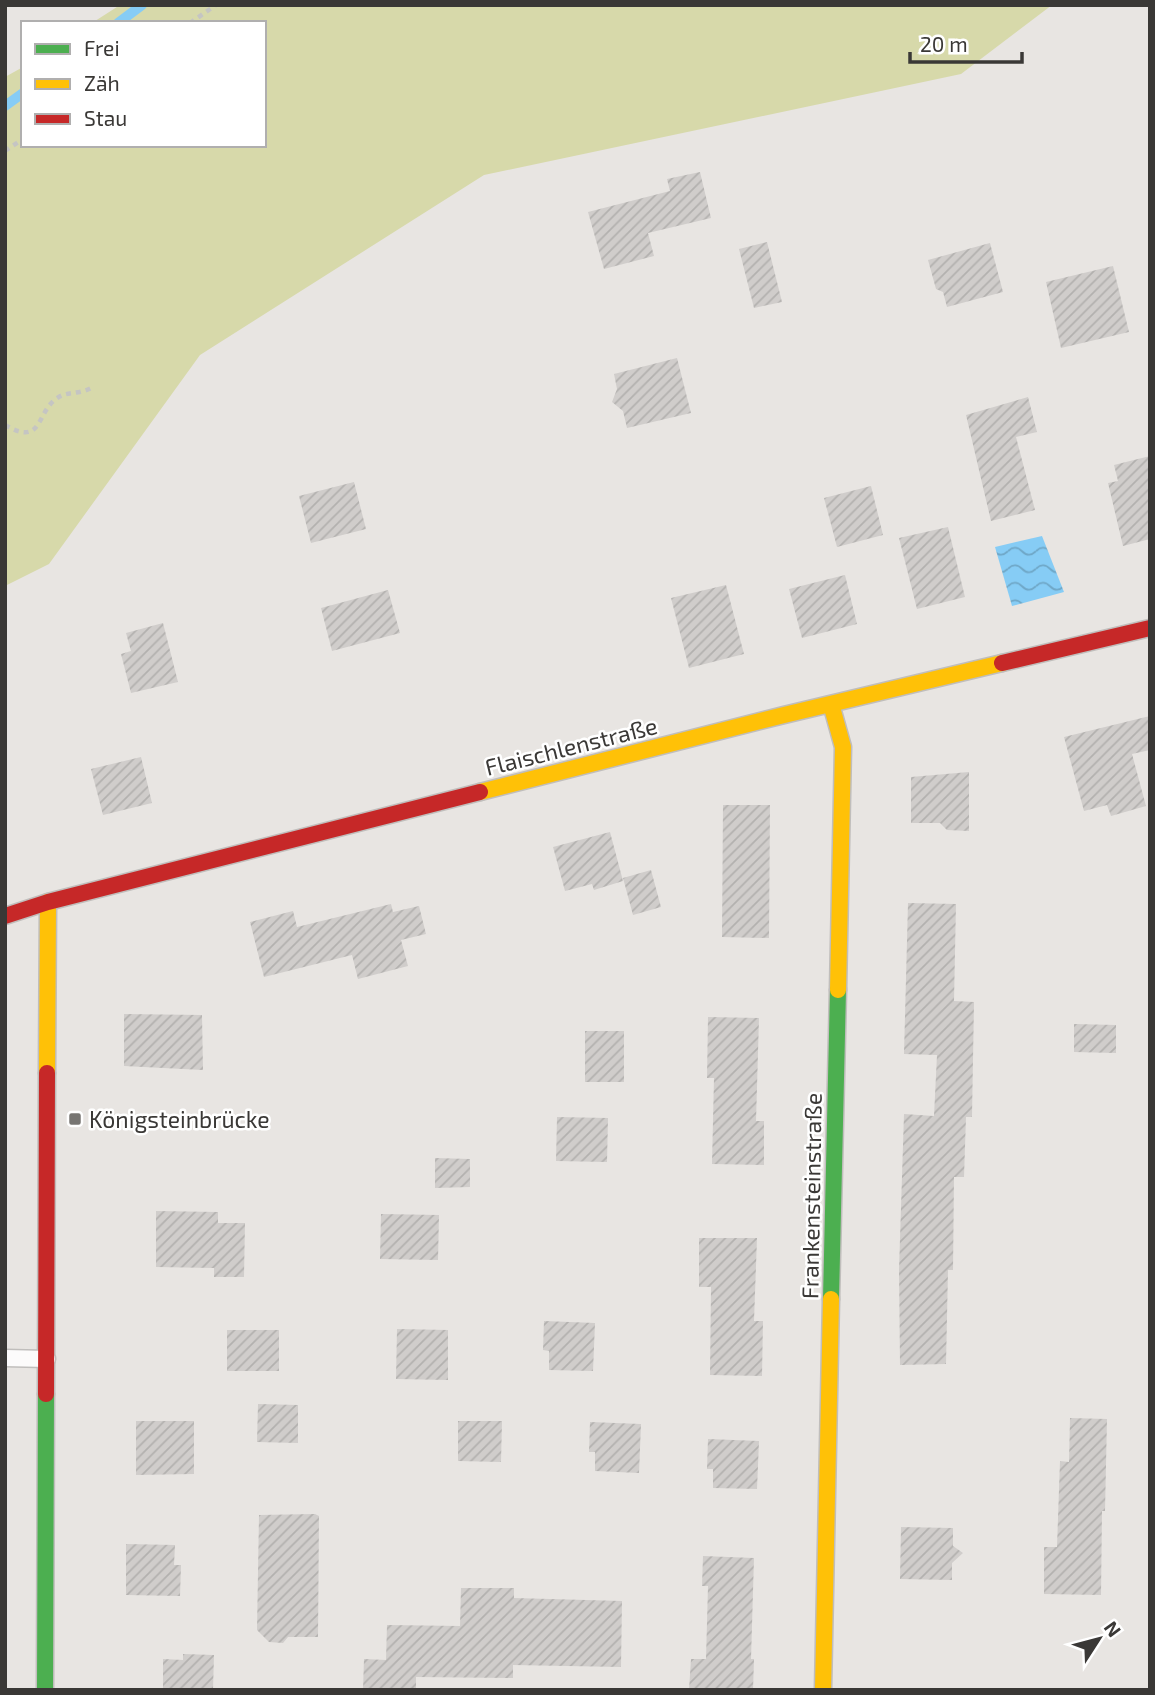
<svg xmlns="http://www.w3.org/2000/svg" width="1155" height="1695" font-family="'Exo 2',sans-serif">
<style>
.green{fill:#d7d9aa}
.water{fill:url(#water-waves)}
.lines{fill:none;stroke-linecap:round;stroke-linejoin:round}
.stream{stroke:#86ccf5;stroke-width:10}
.building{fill:url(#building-hatch)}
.lane-casing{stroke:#c0bebc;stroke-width:19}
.fast-casing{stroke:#c0bebc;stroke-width:19}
.slow-casing{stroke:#c0bebc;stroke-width:19}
.jam-casing{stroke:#c0bebc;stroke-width:19}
.path{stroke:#c5c5c3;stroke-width:4.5;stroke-dasharray:5 5;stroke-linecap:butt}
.lane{stroke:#fcfbfb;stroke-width:16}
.fast{stroke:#4caf50;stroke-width:16}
.slow{stroke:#ffc107;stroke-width:16}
.jam{stroke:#c62828;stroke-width:16}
.poi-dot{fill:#777572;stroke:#fff;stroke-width:2.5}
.labels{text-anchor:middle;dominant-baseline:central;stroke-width:5;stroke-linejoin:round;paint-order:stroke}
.street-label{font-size:23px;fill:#3a3836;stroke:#fff}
.poi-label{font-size:23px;fill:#3a3836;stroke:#fff;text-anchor:start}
</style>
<defs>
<pattern id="water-waves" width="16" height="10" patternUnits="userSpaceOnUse" patternTransform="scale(1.75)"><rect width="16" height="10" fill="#86ccf5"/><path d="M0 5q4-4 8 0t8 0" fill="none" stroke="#6fa7c7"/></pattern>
<pattern id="building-hatch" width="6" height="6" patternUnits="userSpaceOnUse" patternTransform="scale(1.75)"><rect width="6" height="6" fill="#d0cdcb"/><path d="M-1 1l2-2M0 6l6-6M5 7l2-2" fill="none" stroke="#b3b1af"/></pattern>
</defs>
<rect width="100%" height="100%" fill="#e8e5e2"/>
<path class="green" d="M120,5H1052L961,74L484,175L200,355L49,564L5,586V77L23,67V145H264V23H92Z"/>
<path class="water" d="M1042,536L1064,592L1012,606L995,547Z"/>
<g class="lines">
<path class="stream" d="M118,23L142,5
M5,106L23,93"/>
</g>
<path class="building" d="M700,172L711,218L648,233L654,256L604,269L588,212L670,191L667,179Z
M767,242L782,302L754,308L739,249Z
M990,243L1003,292L947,307L943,292L936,289L928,260Z
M1113,266L1129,332L1061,348L1046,282Z
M677,358L691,413L627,428L623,411L612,402L617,389L614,374Z
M1028,397L1037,432L1016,437L1035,510L991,521L966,415Z
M1150,456V539L1123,546L1108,483L1118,481L1114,465Z
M354,482L366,529L311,543L299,496Z
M871,486L883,535L837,547L824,498Z
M948,527L965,597L917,609L899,538Z
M845,575L857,624L802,638L789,589Z
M726,585L744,654L689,668L671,598Z
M388,590L400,633L332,651L321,608Z
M163,623L178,682L131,693L121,654L131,651L126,633Z
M1150,716V750L1132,754L1146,806L1111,816L1107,805L1084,811L1064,737Z
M141,757L152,803L103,815L91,769Z
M969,772V831L947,830L940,823H911V777Z
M723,805H770L769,938L722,937Z
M610,832L623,881L594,890L592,884L565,891L553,847Z
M651,870L661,907L633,915L623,878Z
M908,903L956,904L954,1001L974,1002L972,1117H966L964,1177H954L953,1270H948L946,1364L900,1365L899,1270L904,1114L934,1116L937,1055L904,1054Z
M391,904L393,912L419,906L426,934L401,940L408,966L358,979L352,955L264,977L250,922L293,911L297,927Z
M124,1014L202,1015L203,1070L124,1066Z
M708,1017L759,1018L756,1121H764V1165L712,1164L714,1078H707Z
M1074,1024L1116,1025V1053L1074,1052Z
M585,1031H624V1082H585Z
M557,1117L608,1118L607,1162L556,1161Z
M435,1158L470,1159V1187L435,1188Z
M156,1211L218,1212V1223H245L244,1277H214V1268L156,1267Z
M381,1214L439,1215L438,1260L380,1259Z
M699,1238H757L754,1321H763L762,1376L710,1375L711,1287H699Z
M544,1321L595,1323L593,1371L549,1370V1351L543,1350Z
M397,1329L448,1330V1380L396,1379Z
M227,1330H279V1371H227Z
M258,1404L298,1405V1443L257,1442Z
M1070,1418L1107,1419L1105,1511H1102L1101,1595L1044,1594V1547H1057L1060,1461L1069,1462Z
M136,1421H194V1474L136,1475Z
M458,1421H502L501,1462L458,1461Z
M590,1422L641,1424L639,1473L595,1471V1452H589Z
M708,1439L759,1441L757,1489L713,1488V1469H707Z
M315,1514L319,1516L318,1637H288L283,1643L269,1642L257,1630L259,1515Z
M901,1527L953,1528V1546L963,1553L952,1563V1580L900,1579Z
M126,1544L175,1545L174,1565H181L180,1596L126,1595Z
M703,1556L754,1558L751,1659H754L753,1690H689L691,1659H706L708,1586H702Z
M461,1588H514V1598L622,1601L621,1667L513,1665V1678L416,1677V1690H363L364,1659L386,1660L387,1625L460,1626Z
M183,1654L214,1655L213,1690H163V1659L183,1660Z"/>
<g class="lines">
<defs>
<path id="lane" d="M5,1358L47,1359"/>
<path id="fast" d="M831,1299L838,990
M45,1690L46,1394"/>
<path id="slow" d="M831,704L843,747L838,990
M480,792L784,715L1002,663
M47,1073L48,902
M823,1690L831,1299"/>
<path id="jam" d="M1002,663L1150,628
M5,916L48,902L480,792
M46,1394L47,1073"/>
</defs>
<use href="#lane" class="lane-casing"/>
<use href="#fast" class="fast-casing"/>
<use href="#slow" class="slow-casing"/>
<use href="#jam" class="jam-casing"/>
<path class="path" d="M190,23L216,5
M5,151L23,139
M5,425C43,447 36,413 56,399C67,390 77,396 93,387"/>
<use href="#lane" class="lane"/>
<use href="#fast" class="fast"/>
<use href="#slow" class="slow"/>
<use href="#jam" class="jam"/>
</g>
<rect class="poi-dot" x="68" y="1112" width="14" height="14" rx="3.5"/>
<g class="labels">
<g class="street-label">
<text transform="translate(571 746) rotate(-14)">Flaischlenstraße</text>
<text transform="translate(811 1196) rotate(-89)">Frankensteinstraße</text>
</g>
<g class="poi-label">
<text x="89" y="1119">Königsteinbrücke</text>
</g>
</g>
<rect width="1155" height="1695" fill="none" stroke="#3a3836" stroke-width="14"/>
<rect x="21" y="21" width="245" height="126" fill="#ffffff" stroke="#b0afaf" stroke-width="2"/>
<rect x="35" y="44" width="35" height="10" fill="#4caf50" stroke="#b0afaf" stroke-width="2"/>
<text x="84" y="56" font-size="21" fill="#3a3836">Frei</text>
<rect x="35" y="79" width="35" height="10" fill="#ffc107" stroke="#b0afaf" stroke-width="2"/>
<text x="84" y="91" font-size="21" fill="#3a3836">Zäh</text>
<rect x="35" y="114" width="35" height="10" fill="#c62828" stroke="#b0afaf" stroke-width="2"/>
<text x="84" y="126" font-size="21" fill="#3a3836">Stau</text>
<g transform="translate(1099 1639) rotate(54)" stroke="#ffffff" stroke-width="5" paint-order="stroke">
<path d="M0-5L12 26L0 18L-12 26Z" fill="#3a3836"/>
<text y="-10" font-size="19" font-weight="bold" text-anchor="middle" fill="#3a3836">N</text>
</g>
<path d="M910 52v10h112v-10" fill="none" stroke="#3a3836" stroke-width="3.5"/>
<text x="920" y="52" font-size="21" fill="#3a3836" stroke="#ffffff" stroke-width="5" paint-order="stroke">20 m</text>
</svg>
